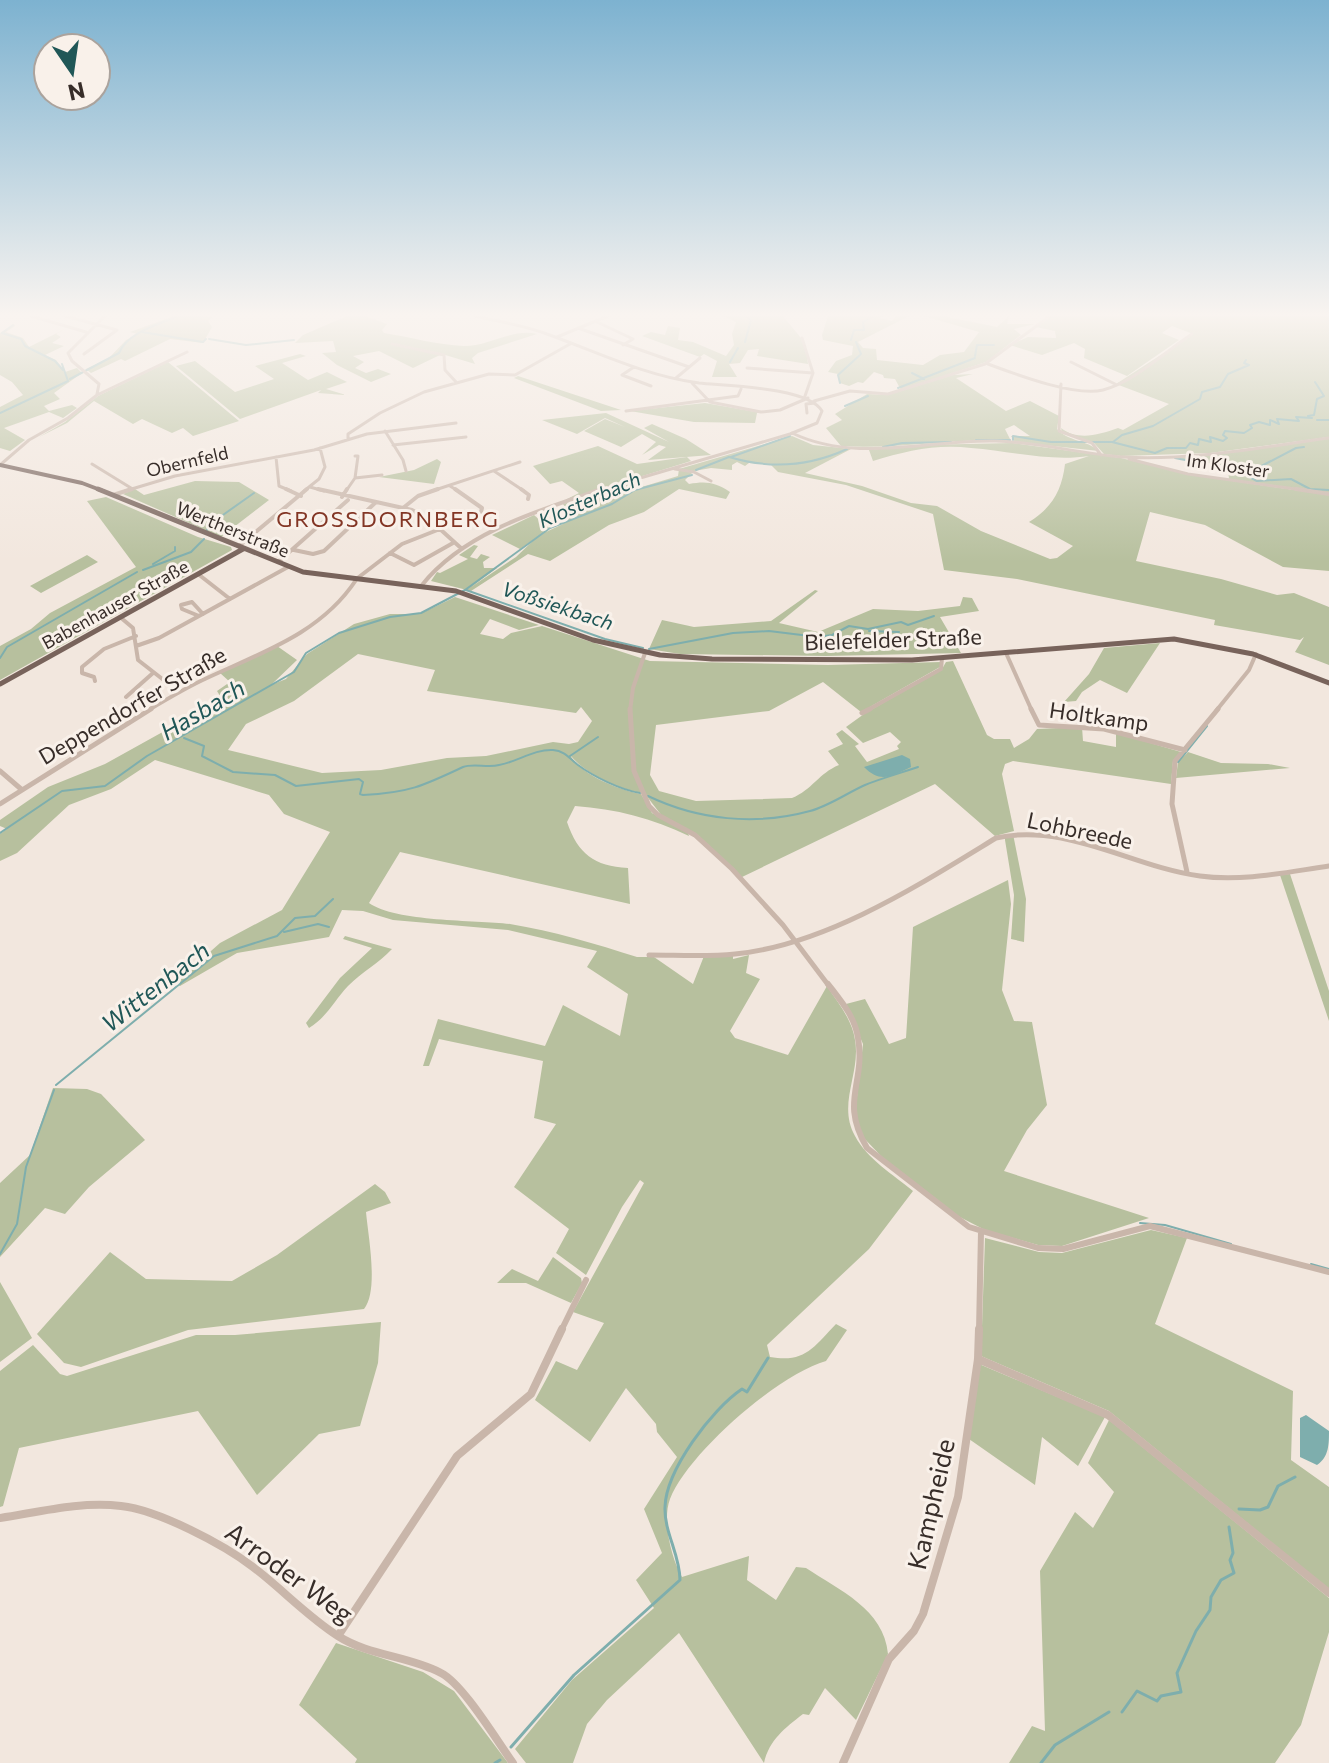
<svg xmlns="http://www.w3.org/2000/svg" width="1329" height="1763" font-family="Commissioner,sans-serif">
<style>
.green{fill:#b7c09e;fill-rule:evenodd}
.water{fill:#7eaead}
.lines{fill:none;stroke-linecap:round;stroke-linejoin:round}
.stream-far1{stroke:#7eaead;stroke-width:2}
.stream{stroke:#7eaead;stroke-width:3}
.minor-far4{stroke:#c9b6aa;stroke-width:3}
.minor-far3{stroke:#c9b6aa;stroke-width:4}
.minor-far2{stroke:#c9b6aa;stroke-width:5}
.minor-far1{stroke:#c9b6aa;stroke-width:6}
.minor{stroke:#c9b6aa;stroke-width:8}
.major-far1{stroke:#78635b;stroke-width:4}
.major{stroke:#78635b;stroke-width:5}
.labels{text-anchor:middle;dominant-baseline:central;stroke-width:6;stroke-linejoin:round;paint-order:stroke}
.far-street-label{font-size:18px;fill:#372d29;stroke:#f9f1ea}
.far-water-label{font-size:20px;font-style:italic;fill:#205757;stroke:#f9f1ea}
.far-quarter-label{font-size:22px;letter-spacing:2px;fill:#833625;stroke:#f9f1ea}
.street-label{font-size:22px;fill:#372d29;stroke:#f9f1ea}
.water-label{font-size:24px;font-style:italic;fill:#205757;stroke:#f9f1ea}
.near-street-label{font-size:26px;fill:#372d29;stroke:#f9f1ea}
</style>
<rect width="100%" height="100%" fill="#f2e7de"/>
<path class="green" d="M174,316L213,317L208,321L212,327L203,343L170,339L125,361L121,359L91,373L86,369L109,358L126,340L138,334L130,332Z
M347,316H365L387,324L382,330L384,333C410,337 437,345 464,346C490,346 513,328 537,334L478,353L472,358L475,364L442,354L413,368L379,351L353,356L364,362L355,368L366,373L378,369L391,374L371,382L337,365L322,353L336,352L333,341L295,343L303,335Z
M723,316H783L805,343L808,364L757,356L759,349L748,350L740,363L729,364L737,377H712L717,361L704,354L700,357L642,336L651,332L665,335L668,326L680,328L678,340L693,342L726,356L734,345L732,334L736,322Z
M828,316H883L880,318L892,321L896,316H909L858,342L863,348L876,349L877,360L923,365L940,355L964,352L979,332L924,316H943L997,327L1009,316L1007,324H1035L1014,329L1021,335L986,362L901,390L895,379L884,378L883,375L874,372L863,383L858,382L849,386L840,383L838,374L828,372L836,361L852,355L853,346L823,340L822,335Z
M1052,316H1329V437L1210,453L1121,456L1104,454L1094,443L1062,432L1061,428C1078,441 1098,435 1118,428L1123,430L1169,404L1116,384L1193,334L1172,326L1162,333L1179,340L1127,376L1084,358L1085,349L1074,343L1042,355L1010,345L1028,337L1056,338L1055,331L1036,327Z
M14,324L15,326L6,332L23,338L29,347L65,329L56,334L61,337L52,343L64,346L45,355L56,360L65,372L77,368L82,373L54,393L60,399L44,406L49,411L72,405L77,408L63,418L49,412L4,428L25,440L10,451L0,448V407L23,395L12,382L0,375V333Z
M300,354L306,356L282,363L308,380L327,372L347,382L326,389L346,395L318,393L321,390L240,419L176,366L195,361L235,392L274,379L255,366Z
M168,362L239,421L193,436L183,428L172,433L142,419L133,424L94,401L67,423L39,437L65,422L98,396Z
M973,374L956,378L1006,411L1030,401L1059,416L1057,429C1067,441 1087,440 1099,451L1015,442L1011,436H1030L1014,425L1005,429L1011,441C956,437 897,450 841,446L826,428L842,420L835,414L867,394L887,395L953,375Z
M518,376L621,410L601,411L514,378Z
M705,403L762,413H757L755,423L694,422L630,411Z
M606,413L669,442L644,428L652,424L686,439L711,455L648,460L666,447L659,445L642,455L656,442L642,434L621,447L584,431L605,419L625,427L605,418L577,434L542,420Z
M792,436L813,445L851,449L805,473L862,486L911,503L937,506L981,531L1050,559L1057,558L1073,546L1029,522C1052,508 1062,490 1065,464L1089,456C1050,462 1010,451 971,448C936,444 906,451 873,461L869,450L919,445L1013,443L1121,458L1191,475L1329,495V571L1283,567L1205,525L1150,512L1136,561L1221,579L1277,595L1294,593L1329,607V665L1295,652L1304,637L1300,640L1214,625L1215,620L1017,579L944,570L933,514L846,485L778,472L770,464L749,463L745,466L737,462L732,465V470L711,468L694,471L685,480L689,484C706,481 715,482 730,492L726,499L679,489L644,512L609,525L550,561L528,554L471,591L431,581L437,572L440,573L468,559L459,555L474,545L478,546L470,557L477,559L481,554L490,557L483,562L484,568H497L471,587L516,557L537,537L520,549L492,535L534,515L549,528L546,532L563,524L559,518L569,512L563,504L631,483L635,489L678,476L679,469Z
M1329,438V493L1229,479L1228,469L1225,466L1177,458Z
M598,446L637,464L687,457L691,461L565,500L579,493L562,481L550,484L533,466Z
M437,459L441,462L434,484L379,477L414,470Z
M195,481L239,482L269,500L221,537L123,494L135,489L144,495Z
M106,497L198,537L231,547L232,550L0,680V646L31,629L50,613L136,567L87,501Z
M87,555L98,562L41,593L30,586Z
M815,590L818,591L779,623L818,632L873,609L918,611L960,606L963,597L972,598L979,611L940,617L961,653L826,656L680,654L649,649L662,620L694,627L771,621Z
M455,597L539,625L519,630L490,619L480,634L503,639L511,633L542,626L650,661L828,665L941,662L940,667L861,712L823,682L769,711L656,725L650,775L659,791L696,801L792,798C812,790 819,773 839,765L828,751L843,744L836,734L842,730L859,744L855,746L867,762L899,749L897,746L901,742L890,732L863,743L846,727L864,714L942,669L946,662L953,661L987,735L994,739H1010L1014,748L1029,739L1037,729L1082,727L1083,741L1116,747V733L1181,752L1173,761L1171,784L1013,761L1005,764L1002,774L1014,831L995,836L935,784L742,877L699,836L662,816L645,794C620,789 586,775 570,755C581,775 619,790 641,794L652,813L688,833L689,836C652,818 616,809 575,806L567,822C578,854 594,866 628,868L630,904L400,852L369,903C396,922 475,920 510,924C553,931 596,944 637,957H654L693,984L704,956H733V959L749,955L746,973L760,979L730,1031L735,1038L788,1055L827,986C838,1003 852,1019 855,1040C861,1073 837,1104 855,1136C867,1159 894,1175 913,1191L869,1249L767,1345L770,1357C805,1363 813,1348 836,1324L847,1330L826,1361C779,1374 688,1453 670,1499C662,1520 671,1558 682,1577L749,1556L747,1580L776,1600L796,1567L806,1568C839,1590 884,1609 888,1654L856,1720L825,1688L809,1715L803,1714C785,1728 769,1740 764,1763L679,1633L607,1700L587,1724L573,1763H526L515,1749L572,1680L654,1608L636,1580L662,1553L644,1509L677,1457L657,1432L656,1424L626,1388L590,1442L535,1400L556,1361L577,1370L604,1323L573,1312L644,1183L640,1180L622,1207L586,1275L556,1253L569,1229L514,1187L556,1124L534,1118L543,1061L439,1039L429,1066H423L438,1019L545,1046L563,1005L620,1036L628,994L587,967L597,951L508,930L393,920L363,911L342,910L329,937L237,953L180,986L175,983L220,943L282,910L330,832L284,814L269,795L155,760L111,789L69,805L17,853L0,861V834L7,829L0,826V820L48,787L105,764L222,699L217,691L230,682L220,673L277,646L297,660L271,685L286,679L307,654L354,624L390,614H420ZM358,654L435,670L427,691L576,713L581,707L592,721L578,742L569,744L553,742L486,756L447,758L381,770L322,773L228,750L246,724L294,701Z
M1160,643L1127,693L1100,680L1082,692L1076,701L1064,702L1089,674L1104,648Z
M1188,752L1221,763L1268,764L1290,768L1176,778L1178,762Z
M1013,834L1026,899L1024,942L1011,939L1014,895L1005,840V836Z
M1290,874L1329,991V1021L1280,875Z
M1008,880L1011,904L1002,990L1014,1021L1032,1022L1047,1105L1027,1130L1004,1171L1149,1218L1062,1246L1038,1245L985,1230L952,1213L882,1157L860,1134L854,1123L863,1044L846,1004L865,999L889,1044L906,1038L913,927Z
M345,936L392,949C379,963 362,972 348,986C334,1001 327,1017 309,1028L306,1023L340,978L372,948L343,939Z
M53,1088L87,1089L101,1094L145,1140L89,1187L65,1214L45,1208L0,1257V1183L30,1155Z
M375,1184L385,1192L391,1203L366,1212C368,1235 379,1291 364,1309L188,1330L81,1367L64,1363L37,1334L110,1252L146,1279L232,1281L277,1255Z
M1151,1230L1187,1238L1155,1324L1293,1391L1291,1460L1329,1487V1589L1109,1411L981,1356L985,1238L1039,1252L1062,1253Z
M553,1257L581,1278L582,1283L571,1303L526,1283H497L512,1269L538,1281Z
M0,1282L32,1338L0,1362Z
M381,1322L378,1363L360,1426L319,1434L257,1495L198,1411L19,1448L3,1506L0,1507V1371L33,1345L60,1374L67,1376L196,1335H235Z
M979,1364L1105,1417L1078,1466L1042,1437L1035,1485L969,1439Z
M1109,1420L1329,1598V1632L1301,1725L1275,1763H1009L1032,1726L1045,1731L1040,1571L1075,1512L1093,1528L1114,1492L1088,1463Z
M336,1643L423,1672L454,1691L508,1763H355L357,1759L299,1705Z"/>
<path class="water" d="M902,755L910,759L911,767C891,776 881,784 864,767Z
M1306,1415L1329,1431C1329,1444 1329,1457 1317,1465L1300,1457V1418Z"/>
<g class="lines">
<path class="stream-far1" d="M745,316L751,320L745,342
M13,325L2,333L21,339L25,346L55,361L63,370
M142,332L203,342L206,339
M209,339L246,345L294,340
M851,340L854,330H864L863,322L873,316
M856,342L861,354
M975,356L977,345H994
M730,362L738,348
M912,373L924,379
M70,379L119,353C128,332 158,325 178,316
M840,383L838,375L860,355
M898,388L975,358
M845,406L868,396
M0,413L68,381L62,364
M1308,416L1314,415L1317,399L1324,396L1315,382
M1317,420H1329
M976,440H1010
M1013,440V436L1051,442H1112L1155,453L1167,448H1186L1190,443L1198,445L1199,439L1211,442L1210,437L1223,441L1227,438L1223,435L1225,431L1244,433L1252,428L1250,425L1259,422L1270,425V420L1279,424L1277,419L1299,421L1296,417L1312,418
M1113,442L1122,435L1153,426L1200,399L1202,392L1220,387L1228,374L1249,365L1244,363L1246,360
M883,447L902,443L951,442
M731,457L790,436
M1175,458L1200,463
M1225,469L1248,473L1296,448L1304,447
M696,470L729,457C769,469 808,467 847,449
M1242,473L1257,481L1291,479L1310,489L1329,490
M207,530L213,522L254,493
M153,564L175,551V547
M143,570L191,552L204,539
M466,590L605,639L643,648
M869,631L899,632
M649,649L733,633L769,631L818,637L832,635L849,626L868,629L901,622L908,625L934,616
M0,658L7,647L137,572
M184,738L204,746L202,756L233,772L275,775L296,786L359,779L363,782L360,794L363,795C408,793 423,786 463,767C473,763 488,768 499,765C517,762 534,749 553,750C565,751 569,758 578,765C594,777 621,790 640,793
M570,756L598,737
M1178,762L1207,726
M648,796C698,820 755,826 810,811C829,806 847,793 865,785C882,778 901,773 918,767
M0,833L62,791L105,786L147,756L294,672L306,653L339,633L390,617L421,613L465,590L550,528L612,504L635,490L692,475
M284,932L318,924L329,927
M56,1085L214,956L277,936L295,918L315,916L333,899
M1140,1223L1165,1225L1231,1244
M0,1254L17,1224L26,1167L54,1090
M1311,1264L1329,1269"/>
<path class="stream" d="M1239,1509L1260,1510L1268,1507L1278,1486L1295,1477
M1122,1712L1137,1691L1157,1701L1161,1696L1181,1692L1177,1673L1196,1631L1210,1610L1211,1597L1221,1580L1234,1573L1230,1560L1233,1553L1229,1527
M511,1747L574,1675L680,1580C680,1555 664,1532 665,1507C666,1470 712,1409 742,1389L747,1392L768,1358
M495,1763L500,1760
M1041,1763L1055,1745L1109,1712"/>
<path class="minor-far4" d="M31,316L86,332
M65,316L117,330
M475,316C499,322 524,325 547,334C597,352 646,376 699,383C727,386 808,387 822,411L817,423L790,434L596,491
M595,321L633,339L623,345
M578,328L689,367
M557,337L608,316
M802,338L813,373L805,396
M392,344L444,355L445,370L456,382
M84,354L117,330
M1071,362L1115,384
M988,364C1015,374 1075,397 1103,390C1136,381 1164,352 1192,334
M634,367L622,375L651,386
M747,368L813,373
M676,378L700,358
M692,383L710,402L761,412L780,410L808,398
M1061,384L1059,431L1092,443L1101,455
M97,394L99,384L72,361L68,353L105,316
M814,401L850,391L888,394L985,364L1050,316
M626,411L738,396L741,389
M807,413L806,404L815,403
M385,431L403,460L406,471
M792,433C857,464 928,439 996,441C1039,442 1081,454 1123,457C1192,461 1261,447 1329,438
M348,439V434L380,413L424,392L489,374L515,375L570,344
M393,445L466,437
M355,456H358L355,478
M276,457L279,486L291,491
M1129,459L1188,474L1310,491
M92,464L131,488
M0,465L29,440L68,418L97,395L187,352
M675,469L694,472L711,481
M494,471L524,491
M450,486L458,491
M310,487L324,491
M125,491L175,476L314,450L367,434L456,423
M304,491L319,479L325,467L320,448
M346,491L355,478L382,475
M432,491L520,462"/>
<path class="minor-far3" d="M286,489L301,496
M318,489L412,510L430,520L462,549
M455,489L482,508L481,512
M521,489L529,495L528,499
M1296,489L1329,494
M113,495L132,489
M342,497L347,489
M403,508L418,496L438,489
M239,546L307,489
M294,550L313,554L324,551L375,503
M390,553L414,565L453,543
M278,562L348,500
M198,574L230,599
M355,580L402,544L440,529
M422,585C464,532 540,510 602,489
M199,616L182,609L181,605L192,602L203,614
M120,617L133,628L138,660L179,692
M136,646L159,638L288,567
M1006,653L1032,711
M95,681L94,677L82,673V667L104,649L136,636
M126,697L153,673
M147,711C167,699 187,687 207,678C263,652 321,633 356,580
M630,711L633,688L645,653
M866,711L941,669L942,658
M1216,711L1249,670L1256,654"/>
<path class="minor-far2" d="M630,709L634,771L649,806L658,815L695,835L732,869L783,925L829,986
M1031,709L1039,725L1104,729L1185,750
M862,713L870,709
M0,771L21,789
M0,804L151,709
M1187,872L1172,804L1175,761L1218,709
M649,955C677,955 707,957 735,954C826,945 919,885 996,838C1066,822 1132,867 1200,876C1242,882 1287,872 1329,866"/>
<path class="minor-far1" d="M828,984C841,1001 855,1017 858,1038C866,1084 839,1100 867,1148L969,1227L1038,1248L1063,1249L1150,1226L1329,1272
M561,1331L586,1280
M979,1331L981,1232"/>
<path class="minor" d="M978,1359L1108,1415L1329,1593
M0,1518C39,1512 81,1501 121,1506C158,1510 223,1544 253,1567C282,1589 308,1617 338,1636C369,1656 409,1656 441,1673C463,1684 497,1741 513,1763
M338,1636L457,1456L531,1394L562,1329
M843,1763L889,1659L914,1631L923,1614L958,1497L978,1359L979,1329"/>
<path class="major-far1" d="M0,465L82,483L103,491"/>
<path class="major" d="M98,489L303,572L456,591L593,640L660,655L712,659L912,660L1174,639L1253,654L1329,683
M0,684L243,549"/>
</g>
<linearGradient id="sky" x2="0" y2="1"><stop stop-color="#7db2d0"/><stop offset="0.56" stop-color="#f9f4f0"/><stop offset="1" stop-color="#f9f4f0" stop-opacity="0"/></linearGradient>
<rect width="1329" height="562" fill="url(#sky)"/>
<g class="labels">
<g class="far-street-label">
<text transform="translate(187 461) rotate(-13)">Obernfeld</text>
<text transform="translate(1228 465) rotate(8)">Im Kloster</text>
<text transform="translate(233 529) rotate(22)">Wertherstraße</text>
<text transform="translate(115 604) rotate(-29)">Babenhauser Straße</text>
</g>
<g class="far-water-label">
<text transform="translate(589 499) rotate(-24)">Klosterbach</text>
<text transform="translate(558 605) rotate(18)">Voßsiekbach</text>
</g>
<g class="far-quarter-label">
<text x="388" y="518">GROSSDORNBERG</text>
</g>
<g class="street-label">
<text transform="translate(893 639) rotate(-2)">Bielefelder Straße</text>
<text transform="translate(132 705) rotate(-30)">Deppendorfer Straße</text>
<text transform="translate(1099 716) rotate(8)">Holtkamp</text>
<text transform="translate(1080 830) rotate(12)">Lohbreede</text>
</g>
<g class="water-label">
<text transform="translate(202 709) rotate(-31)">Hasbach</text>
<text transform="translate(155 986) rotate(-38)">Wittenbach</text>
</g>
<g class="near-street-label">
<text transform="translate(930 1504) rotate(-77)">Kampheide</text>
<text transform="translate(290 1572) rotate(36)">Arroder Weg</text>
</g>
</g>
<g transform="translate(72 72) rotate(167)"><circle r="38" fill="#f9f1ea" stroke="#aba39d" stroke-width="2"/>
<path d="M0-6L14 30L0 20L-14 30Z" fill="#205757"/>
<text y="-12" font-size="22" font-weight="bold" text-anchor="middle" fill="#372d29">N</text>
</g>
</svg>
